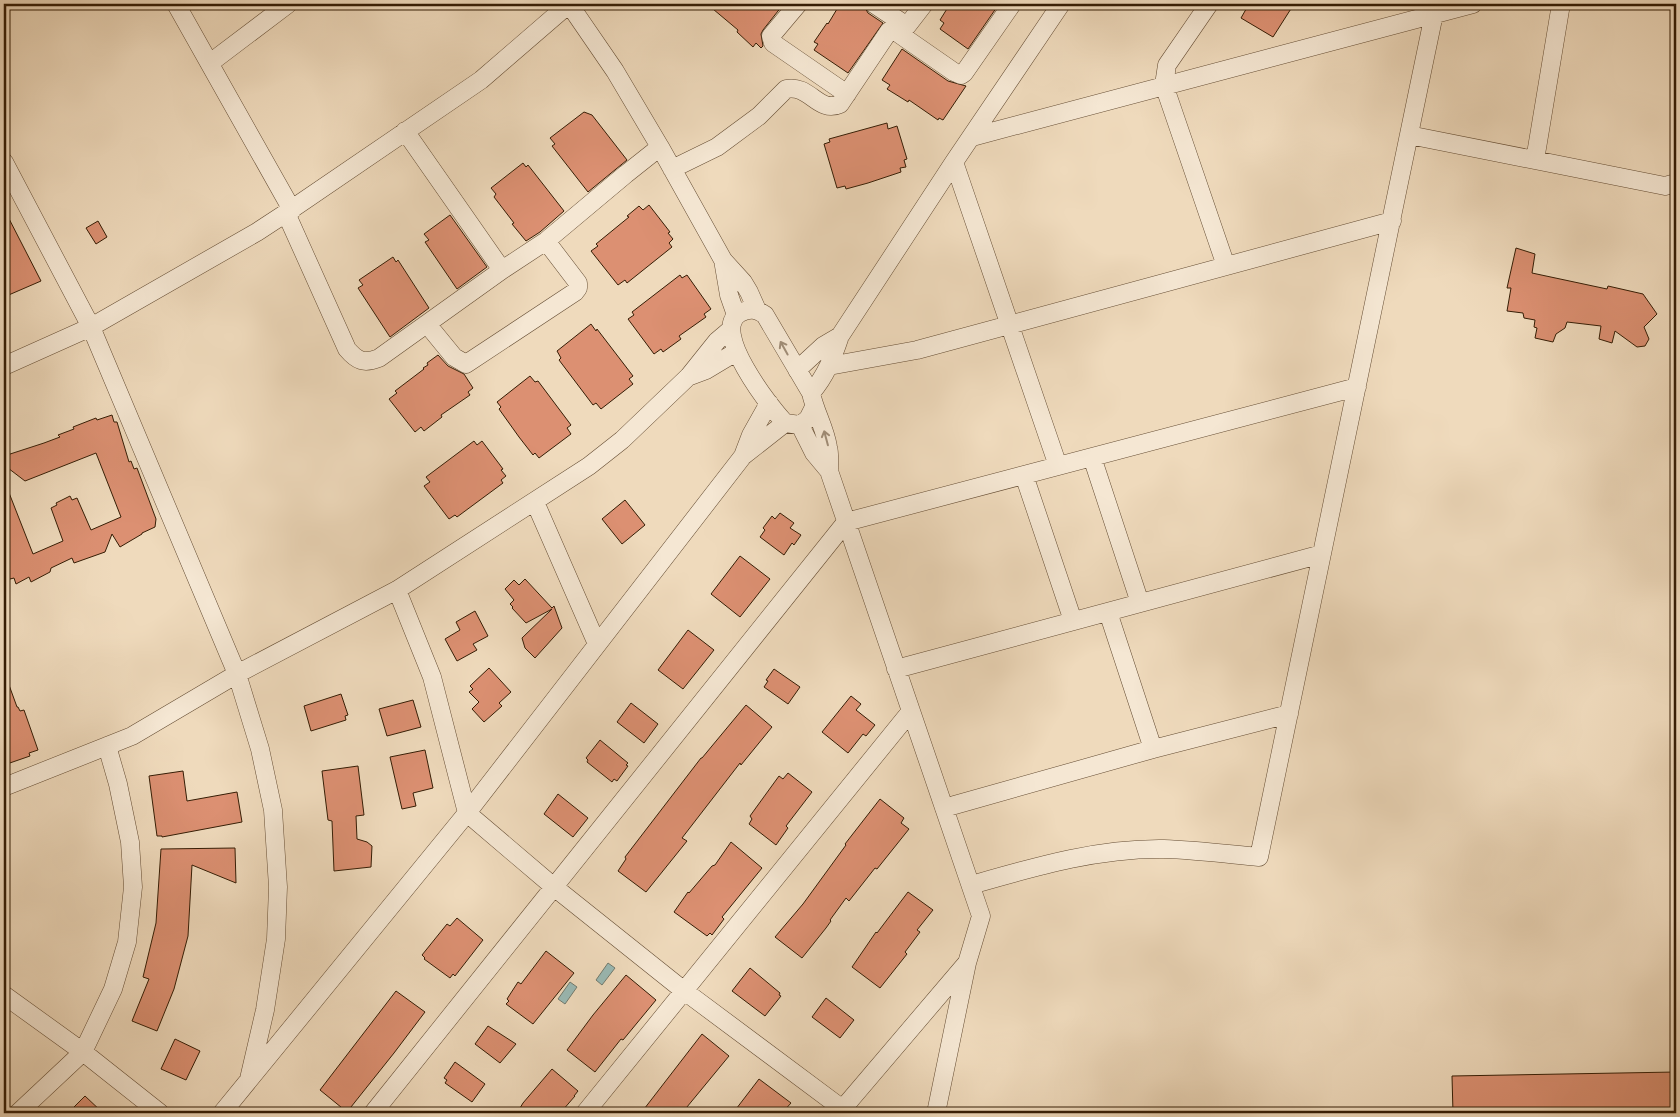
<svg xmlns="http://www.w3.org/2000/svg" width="1680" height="1117" font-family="'IM FELL Double Pica',serif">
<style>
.water{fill:#9abab5;stroke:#727b6f}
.building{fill:#dc9072;stroke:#351d05}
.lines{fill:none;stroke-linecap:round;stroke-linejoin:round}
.street-casing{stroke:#644c33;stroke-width:19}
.street{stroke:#f5e7d3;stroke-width:18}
.oneway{stroke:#9f8c76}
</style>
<rect width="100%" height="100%" fill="#efdabc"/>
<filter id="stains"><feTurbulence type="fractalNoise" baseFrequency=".004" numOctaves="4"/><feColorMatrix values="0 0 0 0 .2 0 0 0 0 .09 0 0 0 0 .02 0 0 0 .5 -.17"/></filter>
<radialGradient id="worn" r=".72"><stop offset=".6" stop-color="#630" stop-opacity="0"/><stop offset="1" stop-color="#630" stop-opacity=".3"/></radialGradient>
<path class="water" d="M608,963L615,968L602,985L596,980Z
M570,982L577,987L565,1004L558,999Z"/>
<path class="building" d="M707,4H779L782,6L763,30L761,34L763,46L761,48L756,43L753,47L737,32L738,30Z
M840,4H863L868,13L883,23L848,73L814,50L818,44L814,42L827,23L828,24Z
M950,4H999L968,49L940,29L944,23L940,20Z
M1249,4H1294L1273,37L1241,18Z
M902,49L948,81L966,86L943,120L939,118L938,120L909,100L908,102L887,89L890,85L882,80Z
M584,112L592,115L627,160L588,192L552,146L555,144L550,138Z
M887,123L888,129L897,126L907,159L904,160L906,167L900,168L901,172L868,183L846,189L845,186L837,188L824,144L830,142L829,139Z
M523,163L526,167L528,165L564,211L540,232L526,241L512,224L514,223L494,197L496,194L491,188Z
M649,205L670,232L668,233L673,239L669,243L672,247L627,283L625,280L618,285L591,251L598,246L596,244L629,217L627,216L639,206L643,210Z
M4,209L41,281L4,297Z
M450,215L487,267L457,289L425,242L429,240L424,234Z
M98,221L107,237L96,244L86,228Z
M1516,248L1535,254L1532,273L1607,289L1608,286L1643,294L1657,314L1644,327L1649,339L1645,346L1637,347L1615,331L1612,343L1599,339L1601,326L1567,322L1565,328L1556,334L1553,342L1535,338L1537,328L1534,327L1535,320L1524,318L1523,313L1507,311L1511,288H1507Z
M393,257L396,262L398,260L429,308L390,337L358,288L363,285L359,280Z
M680,275L682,278L687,275L711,309L704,314L706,317L679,336L681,339L663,352L661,349L654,354L628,319L634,315L632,312Z
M591,324L596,331L597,329L633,376L629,379L633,384L601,409L596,403L593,405L559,360L561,358L557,351Z
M438,355L448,366L464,374L473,388L468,392L470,395L441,415L442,417L424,431L421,427L415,432L389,399L397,393L395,391L424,369L423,368L428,365L427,363Z
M530,376L535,382L538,381L571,425L567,428L571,434L539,458L535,453L533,455L519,437L499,409L501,407L497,402Z
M112,415L114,422H117L129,462L131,461L134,469L137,468L156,519L155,527L142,533V534L120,547L112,534L105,552L74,563L72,558L51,568L50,572L31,582L29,577L16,584L14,578L10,579L4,565V480L33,554L63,541L51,508L57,505L56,503L70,496L72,500L77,498L91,530L121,517L96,453L25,481L4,465V456L44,443L60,437L58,435L74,429L73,427L96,418L97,420Z
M474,441L477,445L482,441L503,469L501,470L506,476L501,480L503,483L457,517L455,515L449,519L424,486L430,482L426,477Z
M625,500L645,525L622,544L602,519Z
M780,513L794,523L790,528L801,535L794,545L792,543L784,555L760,537L765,530L763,528L772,516L775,519Z
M740,556L770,579L740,617L711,594Z
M525,579L552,608L554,606L562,628L535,658L525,648L522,638L552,609L526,623L512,608L513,607L510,604L514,600L505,589L514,580L519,585Z
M475,611L488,636L473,644L477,650L457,661L445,639L460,630L456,622Z
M688,630L714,650L683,689L658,670Z
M489,668L511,692L499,703L502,706L484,722L472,709L479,702L469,692L473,689L470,686Z
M774,669L800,687L788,704L764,687L768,681L766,680Z
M4,674H5L17,707H18L20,711L24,710L38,750L29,753L30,756L4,765Z
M341,694L348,715L345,716L346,720L311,731L304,706Z
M851,696L861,704L856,710L875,725L866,736L863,734L848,753L822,732Z
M413,700L421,727L387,736L379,709Z
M631,703L658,724L644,743L617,722Z
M746,705L772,727L741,765L740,763L682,838L687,841L646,892L618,871L626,859L625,857L701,758H702Z
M600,740L628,763L626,765L628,766L617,781L614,779L612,782L587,762L588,760L586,758Z
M425,750L433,788L413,793L416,806L402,809L390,757Z
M358,766L364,815L356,816L357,839L367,842L372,846L371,867L334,871L332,821L328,820L322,771Z
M183,771L187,801L237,792L242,822L162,837V836H157L149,776Z
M788,773L812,792L786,826L788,828L776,845L749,824L752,819L750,816L779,776L783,779Z
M558,794L588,818L573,837L544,814Z
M880,799L904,818L901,823L909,829L877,869L875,868L849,901L846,898L830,920L831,921L826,928L802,958L775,937L803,904L846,845L845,844Z
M731,842L762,868L722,917L724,919L712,935L710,933L707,936L674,912L688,892L689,893L712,866L715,865Z
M235,848L236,883L192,865L188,936L174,989L157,1031L132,1021L149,979L143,977L156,923L161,849Z
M908,892L933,910L917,930L920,932L905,952L907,954L880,988L852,967L876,932L877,933Z
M457,918L483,940L455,976L453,974L450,978L424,959L425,958L422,955L447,924L450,926Z
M546,951L574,973L533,1024L506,1004L509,1001L507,999L518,982L521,984Z
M750,968L780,993L779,995L781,996L765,1016L732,991Z
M626,975L656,1000L623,1040L621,1039L595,1072L567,1050L593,1015Z
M396,991L425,1012L394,1053L347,1112L320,1090Z
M826,998L854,1020L840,1038L812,1017Z
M488,1026L516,1044L500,1063L475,1044Z
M702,1034L729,1056L682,1113H641Z
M175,1039L200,1051L186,1080L161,1069Z
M455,1062L485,1084L472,1102L445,1083L447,1080L444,1078Z
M552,1069L578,1091L574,1096H575L562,1111L558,1107L553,1113H517L523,1103Z
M1676,1072V1113H1453L1452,1076Z
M759,1079L791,1103L782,1113H733Z
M85,1096L103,1113H68Z"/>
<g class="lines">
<defs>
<path id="street" d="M176,4L292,210
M569,4L615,71L660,147L723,260L743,282L749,292L757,310
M798,4L771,36L773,43L847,94
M874,4L907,26
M1209,4L1167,65L1164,85L1226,266
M892,29L954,72L961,75L964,73L1012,4
M210,63L288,4
M1409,135L1665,186L1676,183
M972,137L1473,4
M1535,160L1561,4
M4,162L91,327L237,674L260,749L273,810L278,887L276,939L265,1010L249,1079
M954,162L1058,466
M672,169L717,147L759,116L786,89C810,84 818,114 840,104L889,31L896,27L907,26L924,4
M286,213L347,349C357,361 364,364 379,358L502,270L405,131
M723,260L729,295L736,315
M502,270L546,241L626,174L660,147
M427,324L454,357L466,364L575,292L578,288V283L546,241
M4,366L91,327L257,232L286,213L481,80L569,4
M829,366L917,350L1392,221
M797,370L823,346L840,336
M690,376L706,370L736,352
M811,393C826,376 833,357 840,336L954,162L1061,4
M814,407L808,419L800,425L785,423C770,406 709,330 740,313C750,308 756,309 765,315L811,393C815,412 825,428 828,447C830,454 829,463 829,471L981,916L967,963L936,1113
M800,425L814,453L829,471
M743,456L785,423
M1092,457L1140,603
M1024,475L1073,621
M535,502L597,644
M397,590L432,677L467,813L554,887L683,990L848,1113
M1108,612L1153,749
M896,669L1322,554
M4,787L132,736L237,674L397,590L589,466L622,440L689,376L717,341L730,330
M944,808L1153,749L1289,714
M971,885C1034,867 1097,848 1164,849C1196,850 1227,854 1259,857L1434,14
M4,995L83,1052L160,1113
M18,1113L83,1052L113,989L127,942L133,887L130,842L118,784L107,746
M222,1113L467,813L743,456L751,435L769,403
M373,1113L846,522L1357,387
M585,1113L911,711
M839,1113L965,965"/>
</defs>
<use href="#street" class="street-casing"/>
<use href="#street" class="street"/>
</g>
<defs><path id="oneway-shaft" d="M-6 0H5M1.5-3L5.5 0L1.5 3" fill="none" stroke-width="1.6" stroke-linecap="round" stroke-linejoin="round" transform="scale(1.25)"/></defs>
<g class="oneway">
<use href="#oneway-shaft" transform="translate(784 348) rotate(-119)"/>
<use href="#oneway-shaft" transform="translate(826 438) rotate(-105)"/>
</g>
<rect width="1680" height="1117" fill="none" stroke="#efdabc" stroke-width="20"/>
<rect x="5" y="5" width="1670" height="1107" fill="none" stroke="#351d05" stroke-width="2.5"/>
<rect x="10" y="10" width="1660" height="1097" fill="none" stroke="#351d05"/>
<rect width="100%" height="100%" filter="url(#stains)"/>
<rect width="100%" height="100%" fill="url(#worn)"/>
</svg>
